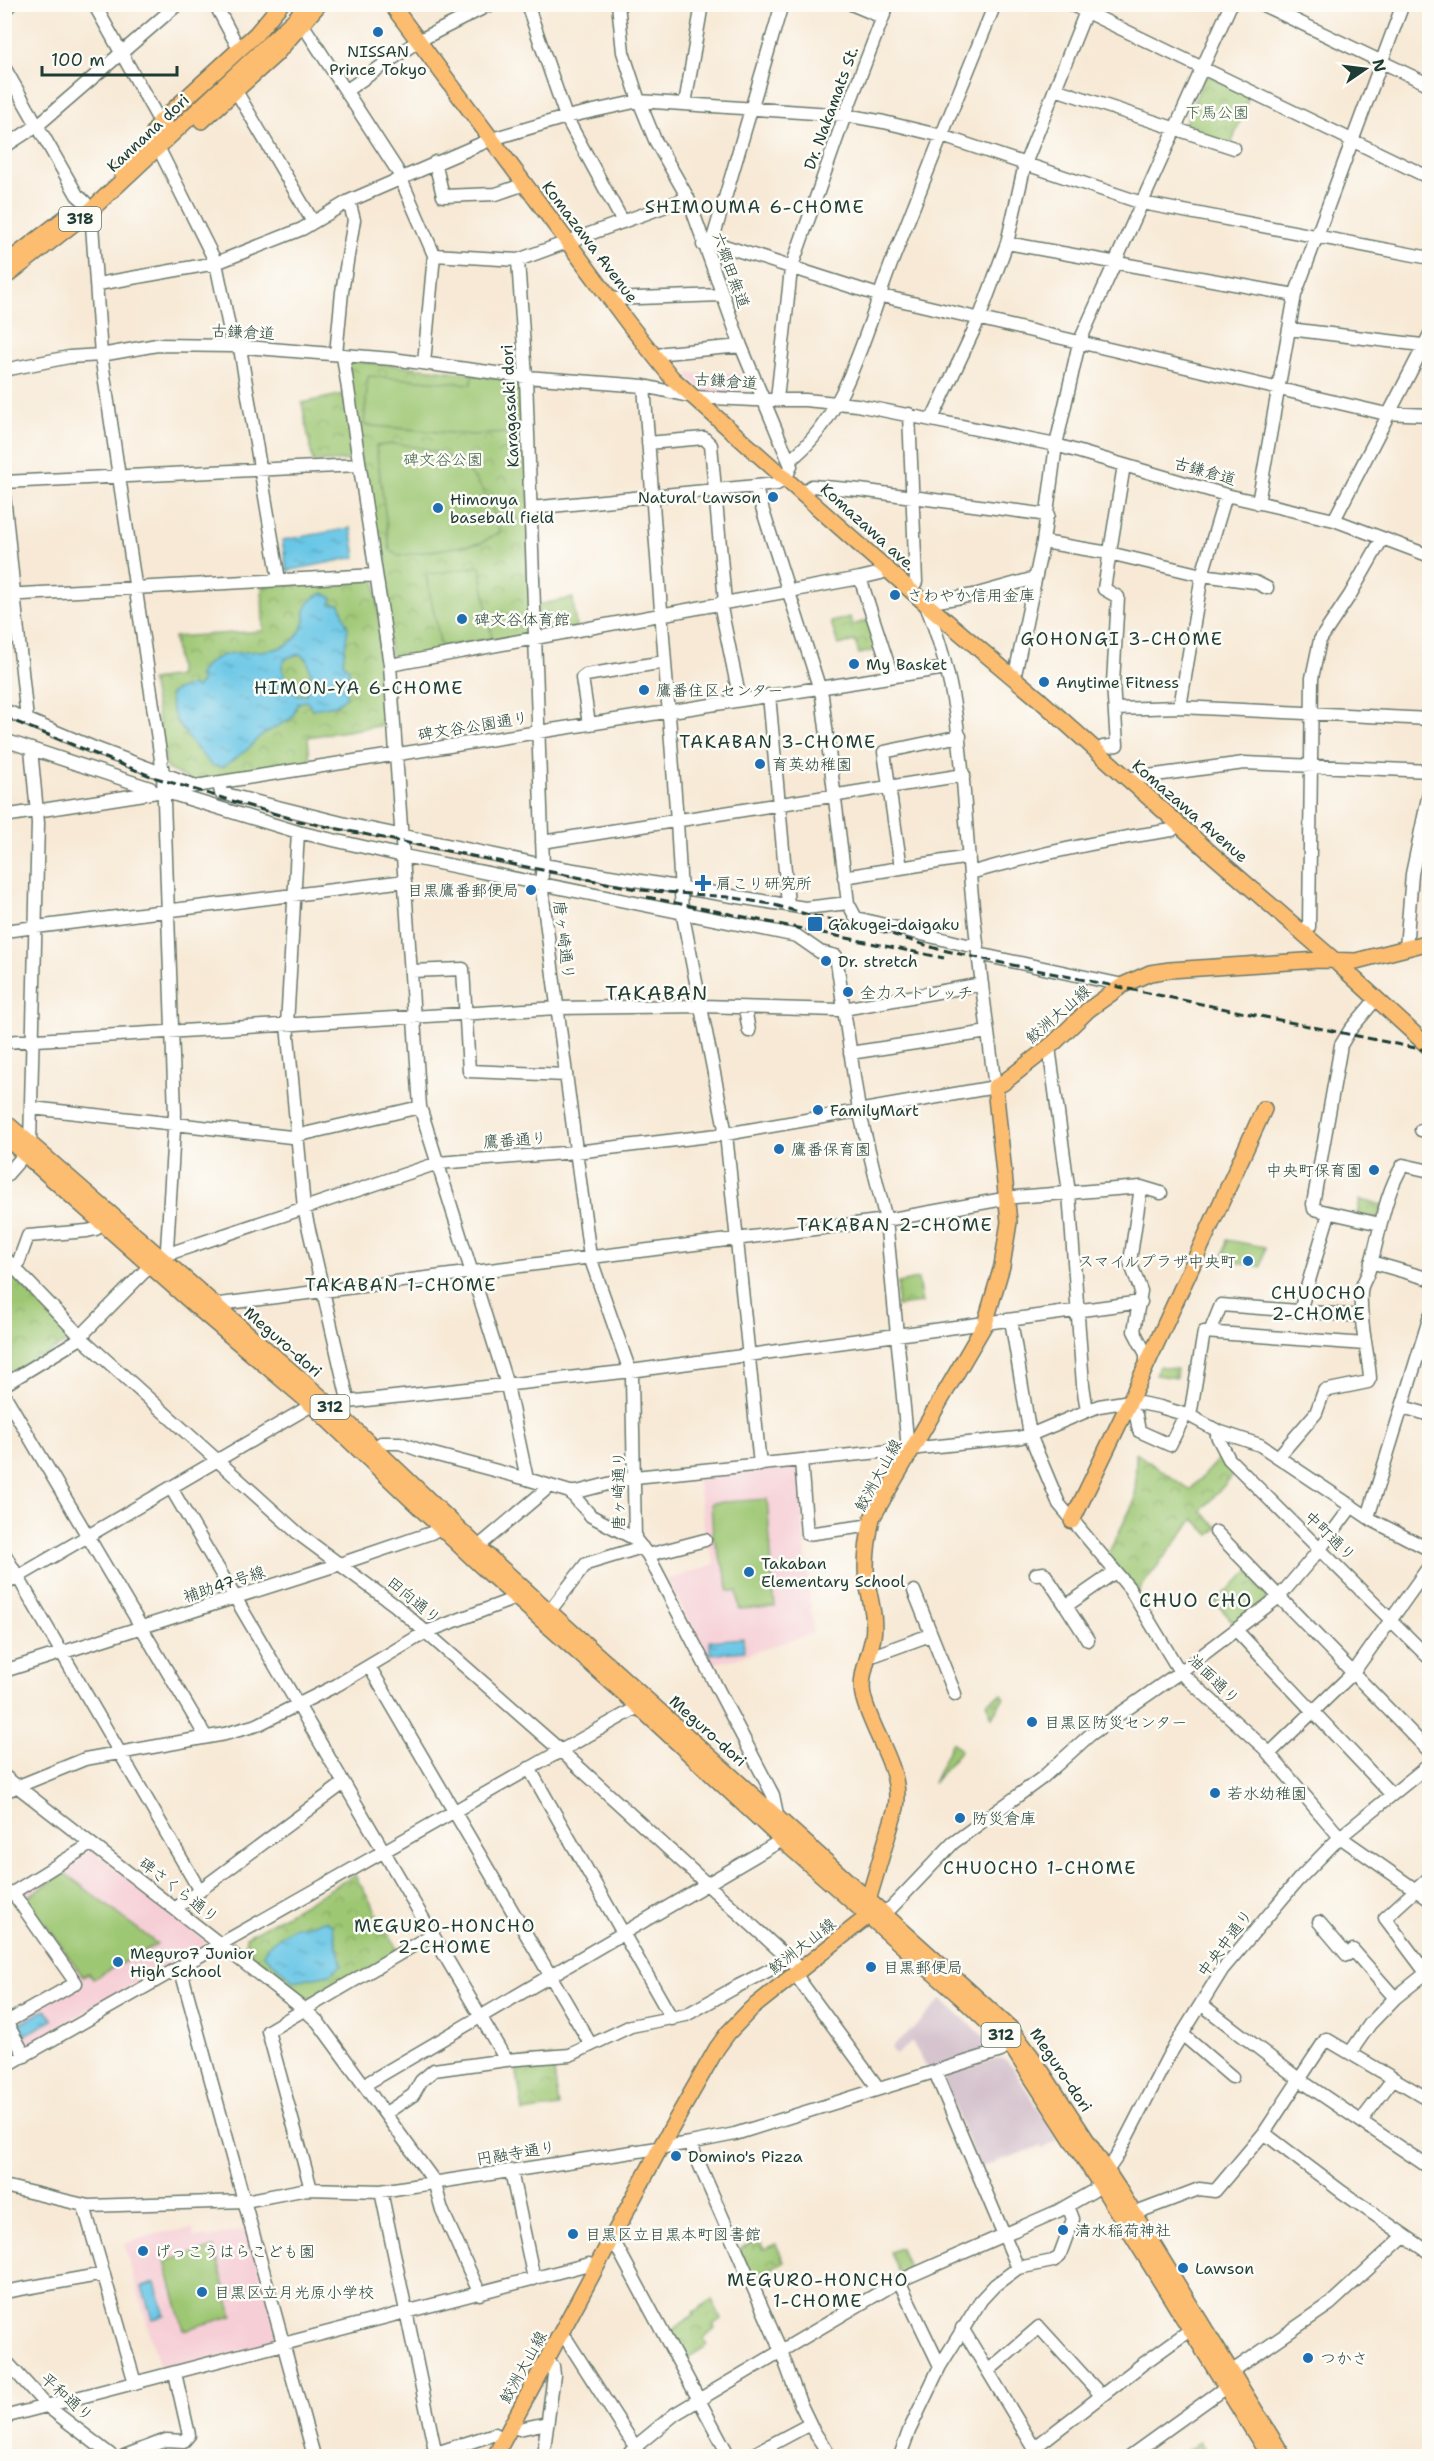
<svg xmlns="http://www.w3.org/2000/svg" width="1434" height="2461" font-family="'Shantell Sans','Klee One',sans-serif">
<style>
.built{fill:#f6cfd6}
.industrial{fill:#d1bdc9}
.grass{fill:url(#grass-tufts);stroke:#5e8254;stroke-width:1.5}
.park{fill:url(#park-crowns);stroke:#5e8254;stroke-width:1.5}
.garden{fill:#9ec773;stroke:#5e8254;stroke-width:1.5}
.water{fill:url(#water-ripples);stroke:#43828d;stroke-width:1.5;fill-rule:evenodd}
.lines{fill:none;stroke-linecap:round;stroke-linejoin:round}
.minor-casing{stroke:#6b796c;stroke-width:15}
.major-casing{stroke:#6b796c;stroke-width:18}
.minor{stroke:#fff;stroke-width:12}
.major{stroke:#fcbd6f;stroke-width:15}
.rail{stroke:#1f3d34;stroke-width:3;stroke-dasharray:9 4.5;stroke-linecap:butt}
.poi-dot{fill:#1f6fb2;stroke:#fdfcf7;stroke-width:2}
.labels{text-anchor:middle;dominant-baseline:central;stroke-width:5;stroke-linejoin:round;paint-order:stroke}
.shield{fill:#fdfcf7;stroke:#62766e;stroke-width:1.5}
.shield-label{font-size:15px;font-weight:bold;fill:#1f3d34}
.poi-label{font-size:16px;fill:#1f3d34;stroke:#fdfcf7;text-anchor:start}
.street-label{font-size:16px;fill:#1f3d34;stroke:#fdfcf7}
.park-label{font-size:16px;fill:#3f6044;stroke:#fdfcf7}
.neighbourhood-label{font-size:18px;letter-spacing:1.5px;fill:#1f3d34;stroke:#fdfcf7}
.quarter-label{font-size:20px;letter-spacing:1.5px;fill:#1f3d34;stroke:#fdfcf7}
</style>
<defs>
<pattern id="grass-tufts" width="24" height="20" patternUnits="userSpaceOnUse" patternTransform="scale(1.5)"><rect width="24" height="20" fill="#9ec773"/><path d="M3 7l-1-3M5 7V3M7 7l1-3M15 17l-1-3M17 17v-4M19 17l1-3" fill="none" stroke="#80a35f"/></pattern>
<pattern id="park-crowns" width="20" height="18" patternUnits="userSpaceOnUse" patternTransform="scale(1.5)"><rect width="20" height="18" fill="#9ec773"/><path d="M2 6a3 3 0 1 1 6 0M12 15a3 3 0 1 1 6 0" fill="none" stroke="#80a35f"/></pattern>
<pattern id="water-ripples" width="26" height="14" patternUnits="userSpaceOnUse" patternTransform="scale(1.5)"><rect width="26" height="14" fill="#67c6e6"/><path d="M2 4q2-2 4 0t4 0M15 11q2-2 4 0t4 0" fill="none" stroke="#54a2bb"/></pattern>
</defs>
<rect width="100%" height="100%" fill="#fdfcf7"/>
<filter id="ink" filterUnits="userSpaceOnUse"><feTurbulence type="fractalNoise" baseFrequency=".0167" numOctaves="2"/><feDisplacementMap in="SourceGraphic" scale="12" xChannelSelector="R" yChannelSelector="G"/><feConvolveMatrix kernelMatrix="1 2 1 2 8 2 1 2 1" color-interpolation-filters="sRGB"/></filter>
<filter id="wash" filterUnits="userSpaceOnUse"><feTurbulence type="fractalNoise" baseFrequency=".008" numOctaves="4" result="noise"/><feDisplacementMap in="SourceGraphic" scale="24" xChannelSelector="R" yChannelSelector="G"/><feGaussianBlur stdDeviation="1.35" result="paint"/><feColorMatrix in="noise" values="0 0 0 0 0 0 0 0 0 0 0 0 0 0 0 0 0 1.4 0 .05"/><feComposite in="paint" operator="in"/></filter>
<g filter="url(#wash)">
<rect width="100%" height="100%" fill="#f7e9d5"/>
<path class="built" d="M734,371L739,373L738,397L706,393L688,378L690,373L721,375Z
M798,1467L813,1633L734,1659L711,1664L667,1580L715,1564L704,1530L697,1476Z
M92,1850L207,1942L24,2047L13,2023L80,1983L21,1898V1892Z
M248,2228L280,2341L161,2372L124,2244L159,2233L193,2229L194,2237L208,2236L209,2238Z"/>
<path class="industrial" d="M942,1999L992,2044L990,2050L928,2069L912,2042L896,2055L891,2048L917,2025Z
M1000,2058L1006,2060L1014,2070L1058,2140L1043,2149L1041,2146L979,2168L942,2076Z"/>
<path class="grass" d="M1159,1366L1177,1369L1176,1378L1155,1375Z
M1002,1694L1004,1697L992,1717L986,1702Z
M952,1742L961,1750L933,1783Z
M900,2248L910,2271L900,2276L890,2252Z"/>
<path class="park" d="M1209,76L1250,94L1231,145L1182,130L1204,78Z
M345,360L525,379L533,637L392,662Z
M344,394L355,460L313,462L302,403Z
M375,579L391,724L308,737L310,761L200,785L167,769L151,680L179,676L174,637L263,631L262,586Z
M850,617L852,625L870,620L879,649L859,654L855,641L838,645L831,622Z
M1360,1200L1383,1205L1379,1218L1357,1215Z
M8,1270L69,1335L70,1340L5,1380L4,1281Z
M918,1279L922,1303L897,1306L898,1283Z
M1136,1453L1190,1490L1222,1455L1236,1472L1201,1511L1218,1528L1210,1535L1194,1519L1141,1587L1139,1593L1107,1556L1135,1500Z
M1249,1571L1271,1594V1598L1240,1623H1234L1215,1602Z
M355,1875L399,1952L306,2009L245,1955L246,1937Z
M552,2057L559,2107L523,2112L515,2060Z
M759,2240L764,2249L776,2244L784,2262L751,2278L739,2249Z
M712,2300L722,2319L713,2325L715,2328L704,2338L708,2345L683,2361L668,2334L694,2314L693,2312Z
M1200,2442L1210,2456H1179Z"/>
<path class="garden" d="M472,375L519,382L522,432L472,435L364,425L368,376L471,384Z
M394,444C453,448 485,474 500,532L481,543L399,556L390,550L376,446Z
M480,566L492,638L441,647L426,575Z
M573,598L576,628L537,636L536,605Z
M1227,1240L1265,1247L1261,1267L1223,1260Z
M767,1499L775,1607L739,1609L737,1591H728L727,1578L713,1537L711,1503Z
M65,1873L157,1944L93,1979L88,1973L83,1976L26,1898Z
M214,2248L233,2316L184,2330L165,2261Z"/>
<path class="water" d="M351,528L356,557L287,571L282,540Z
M324,593L332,598L330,604H340L348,628L343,662L349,669L346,697L336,705L313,709L306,701L298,703L292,718L260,736L248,749L223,767L212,766C196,747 169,722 170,695L174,691L191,685L196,688L202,680L198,676C218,639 261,661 290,643C296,639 303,627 305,621C306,618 304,614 305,611C307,603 316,595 324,593ZM299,654L307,659L311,674L306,694L297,695L283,672L282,665L287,658Z
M743,1638L744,1651L710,1654V1641Z
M325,1921L332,1925L342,1965L330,1974L294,1981L263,1954L267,1946L292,1928Z
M46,2009L53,2020L24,2036L18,2025Z
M155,2283L165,2316L152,2319L142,2287Z"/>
</g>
<g filter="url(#ink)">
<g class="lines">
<defs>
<path id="minor" d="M94,4L160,122
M215,4L239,49
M527,4L566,117L623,222
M851,4L882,17
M1070,4L1430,178
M1261,4L1430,85
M4,11L11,4
M303,25L397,170L434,255L424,363
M4,67L77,195L85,202
M1055,89L1234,148
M347,90L418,41L491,4
M236,91L313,222
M685,104L702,4
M4,147L38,125L178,4
M159,149L216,263L233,346
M435,162L443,196L496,194L525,184
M91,210L101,355L163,773L175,1113L167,1249L162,1261
M712,242L782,4
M1007,243L1295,295
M703,245L712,242L878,295L1382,413L1430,415
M434,255L518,260L688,198
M518,260L526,377L543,865L541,883L590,1257L632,1377L635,1539L648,1555L773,1795L778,1819
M98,284L216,263L302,229L349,201L492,139L566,117L639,101L845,115L884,122L942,136L1142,203L1430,258
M610,299L722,295
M1289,329L1430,346
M240,348L279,580
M336,354L342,292L354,220L349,201
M343,356L390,665L420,1107L507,1385L527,1479
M655,357L665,353L741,346
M4,370L69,357L101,355L157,345L233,346L392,359L526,377L644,386L693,397L754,400H805L857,405L1056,445L1226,495L1334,520L1430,556
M644,386L677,821L682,911L726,1134L760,1465
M777,399L791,269L845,115L888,4
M909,414L916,582L910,589
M932,419L979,319L1007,243L1025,164L1089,4
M648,443L704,438L711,445L725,602
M790,460C848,416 867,324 893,259C926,174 960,89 995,4
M4,482L359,465
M755,486L822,696L848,903L856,918L967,945L977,944
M803,492L812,486L860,490L1048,515
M4,495L27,720
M1258,503L1295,295L1403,4
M531,508L777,484L786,478L791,466L741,346L688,198L655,140L639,101L623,52L618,4
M1334,520L1430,334
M1043,542L1109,553L1202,575L1255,582L1267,588
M860,578L892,676
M4,595L376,575
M720,603L740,700
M390,665L860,578L881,573L886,567
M1011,676L1016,670L1043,542L1056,445L1079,343L1231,4
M769,695L788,904
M1180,707L1202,575L1226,495
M1115,709L1180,707L1430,719
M4,710L92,747L196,786
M589,724L582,678L586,675L664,662
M4,740L150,788V793
M1097,752L1103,747L1117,745L1113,683L1118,597L1104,589L1124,465
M1126,779L1244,763L1430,771
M219,783L221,793L346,824L543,865L805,908L848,903
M163,791L298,832L399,855L797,936L820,952L836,956L859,1110L886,1220L908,1449
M4,816L946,668
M298,832L287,1025L304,1208L348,1400L344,1406
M542,842L964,775
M901,868L884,752L960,736
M970,873C1037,854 1103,840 1172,830L1178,824
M844,877L969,857
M4,931L405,881
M1304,935L1309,927L1312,678L1320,640L1350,595L1382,539
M1406,948L1412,874L1430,788
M978,954L1123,985
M411,971L463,969L469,1071L566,1075
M1376,999L1350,1030L1341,1045L1313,1204L1314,1209L1380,1224
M745,1008L749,1031
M4,1042L557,1008L702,1006L838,1010L982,984
M1049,1047L1069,1193L1083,1385L1087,1411
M850,1053L988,1032
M32,1108L291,1137L420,1107
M1421,1130L1430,1131
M30,1144L38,823L31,749
M4,1178L25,1154
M1141,1187L1130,1262L1141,1291L1134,1331L1146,1354V1365
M4,1257L86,1342L218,1461L300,1535L396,1606L560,1750L801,1970
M1371,1262L1430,1279
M16,1269L28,1236L87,1231L96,1229L101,1222
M212,1305L886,1220L1015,1197L1141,1187L1161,1193
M1300,1311L1329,1213
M1011,1320L1030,1435L1059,1504L1130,1589L1180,1672L1264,1748L1340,1837L1430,1900
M1210,1332L1221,1305L1362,1316
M4,1385L76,1341L144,1272L171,1253L438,1163L576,1152L726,1134L995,1087C986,1016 976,946 970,875C962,778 963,695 925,603L974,595L1035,578
M4,1394L206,1737
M1132,1401L1128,1411L1136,1415L1139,1431L1170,1445L1185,1415
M348,1402L623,1372L1141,1302
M1403,1407L1430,1415
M1190,1416L1204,1332L1365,1344
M1218,1431L1217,1436L1229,1459L1430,1659
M374,1449L381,1443H400L422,1451L527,1479L570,1492H577L635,1477L1017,1438L1030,1435L1099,1406L1130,1401L1160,1407L1190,1416L1218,1431L1260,1445L1372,1520L1430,1550
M1278,1457L1316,1413L1324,1391L1368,1382L1370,1378C1368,1350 1359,1321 1361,1292C1361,1284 1367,1278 1369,1270C1380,1235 1383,1197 1403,1165L1430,1171
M801,1461L807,1534L865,1526L870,1527
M171,1488L506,2060
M570,1492L591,1516L635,1539
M1368,1517L1430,1316
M1216,1532L1430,1752
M478,1547L550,1486
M4,1553L200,1891
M648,1555L705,1540
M1036,1574L1044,1573L1066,1606
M4,1585L312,1405
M914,1591L955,1694
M549,1612L586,1564L642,1547
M1236,1630L1392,1795
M1088,1640L1066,1606L1115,1572
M870,1653L875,1655L930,1635
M369,1666L591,2045
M4,1671L340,1564L431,1533L447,1524
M1269,1754L1353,1673L1430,1565
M529,1768L672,2019
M4,1776L306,2011L318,2022L434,2181L442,2210L480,2294
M4,1792L85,1759L225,1734L257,1725L337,1685L426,1632L508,1601L515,1597
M1430,1877L1385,1918L1430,1978
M4,1898L91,1844
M176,1908L344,1783
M876,1914L891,1908L953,1843L1042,1778L1091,1734L1180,1672L1279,1597L1320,1549L1352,1506
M1319,1922L1347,1955
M1353,1950L1395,1998
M180,1967L314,2456
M795,1974L879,2089
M1201,2004L1300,2080L1430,2168
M4,2018L25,2056
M7,2022L76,1983L13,1893
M1182,2034L1232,2077
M1350,2053L1370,2024L1395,1998L1430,1970
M4,2067L645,1703
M935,2072L1018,2268
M364,2085L782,1840
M386,2113L413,2095L421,2081L434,2070L506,2060L570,2055L631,2026L686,2015L738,1986L791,1959
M1361,2121L1393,2079
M1264,2133L1326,2039L1430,2100
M690,2143L781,2351L800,2403L813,2430L830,2456
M511,2171L534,2279
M4,2186L88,2206L245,2201L307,2189L381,2191L690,2143L735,2134L1001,2051L1016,2039
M311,2189L268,2031L433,1934
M381,2191L436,2455
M84,2206L135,2383
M1133,2214L1199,2189L1215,2191L1264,2133L1342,2192L1430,2253
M611,2242L617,2247L729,2456
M899,2281L940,2366
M4,2292L104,2274
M962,2328L1039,2456
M561,2335L567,2340L641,2456
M4,2359L47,2406L112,2456
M988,2371L1039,2327L1101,2395
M1231,2372L1330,2304L1404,2236
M4,2417L589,2264L596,2267
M511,2426L519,2429L547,2423
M1034,2448L1140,2366L1190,2330
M124,2456L166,2440L184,2441L189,2435L175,2373
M427,2456L495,2434L504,2440
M543,2456L554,2375L553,2366L546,2361
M627,2456L635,2447L675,2414L899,2281L1058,2211L1093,2191L1116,2158L1168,2057L1222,1970L1298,1880L1340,1837L1430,1764
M750,2456L810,2424
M900,2456L909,2431L940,2366L981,2300L995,2285L1018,2268L1053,2261L1059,2257L1073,2219L1068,2206
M1130,2456L1226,2387"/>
<path id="major" d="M391,4L628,323L672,378L925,603L1040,700L1214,856L1334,960L1430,1048
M202,121L275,55L319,4
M154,132L160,122L256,34L281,4
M120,170L167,127
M4,265L69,215
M4,278L91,210L296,18L306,4
M4,1121L323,1399L478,1547L1010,2028L1034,2060L1118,2188L1283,2456
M4,1136L199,1309L312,1405L480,1565L638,1706L782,1840L962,1998L1010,2044L1106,2193L1269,2456
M1072,1521L1130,1401L1264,1109
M866,1907L896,1808C903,1768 871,1733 863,1695C859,1676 870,1655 873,1637C876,1618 870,1600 867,1582C864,1562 868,1538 872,1518L985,1324L1002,1266L1009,1222L995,1087L1003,1083L1054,1043L1088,1010L1123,985L1150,973L1170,970L1319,960L1356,961L1430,942
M495,2456L660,2148L717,2048L728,2033L751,2009L868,1916"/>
</defs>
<use href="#minor" class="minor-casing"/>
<use href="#major" class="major-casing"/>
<use href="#minor" class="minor"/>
<use href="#major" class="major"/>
<path class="rail" d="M4,717L153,777L299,821L641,890L728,897L771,904L813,916L869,927L938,949L983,959L1430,1051
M647,897L944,958"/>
</g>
</g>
<g class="poi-dot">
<circle cx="378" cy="32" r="6"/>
<circle cx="773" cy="497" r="6"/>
<circle cx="438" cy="508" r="6"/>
<circle cx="895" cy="595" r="6"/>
<circle cx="462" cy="619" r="6"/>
<circle cx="854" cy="664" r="6"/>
<circle cx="1044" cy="682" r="6"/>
<circle cx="644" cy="690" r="6"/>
<circle cx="760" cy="764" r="6"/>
<path d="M700 874h6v6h6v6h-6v6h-6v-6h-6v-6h6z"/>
<circle cx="531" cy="890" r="6"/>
<rect x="807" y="916" width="16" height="16" rx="3"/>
<circle cx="826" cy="961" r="6"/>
<circle cx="848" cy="992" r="6"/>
<circle cx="818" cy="1110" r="6"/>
<circle cx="779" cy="1149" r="6"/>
<circle cx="1374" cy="1170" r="6"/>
<circle cx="1248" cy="1261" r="6"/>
<circle cx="749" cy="1572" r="6"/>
<circle cx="1032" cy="1722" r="6"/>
<circle cx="1215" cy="1793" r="6"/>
<circle cx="960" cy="1818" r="6"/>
<circle cx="118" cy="1962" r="6"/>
<circle cx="871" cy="1967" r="6"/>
<circle cx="676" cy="2156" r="6"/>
<circle cx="1063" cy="2230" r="6"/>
<circle cx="573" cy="2234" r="6"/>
<circle cx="143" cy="2251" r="6"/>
<circle cx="1183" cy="2268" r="6"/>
<circle cx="202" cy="2292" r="6"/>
<circle cx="1308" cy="2358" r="6"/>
</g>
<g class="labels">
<g class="shield">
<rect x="59" y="207" width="42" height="24" rx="4.5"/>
<rect x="310.5" y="1395" width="39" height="24" rx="4.5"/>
<rect x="981.5" y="2023" width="39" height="24" rx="4.5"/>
</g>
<g class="shield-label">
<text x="80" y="219">318</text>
<text x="330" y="1407">312</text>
<text x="1001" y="2035">312</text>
</g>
<g class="poi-label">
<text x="378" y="51" text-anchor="middle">NISSAN<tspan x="378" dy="18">Prince Tokyo</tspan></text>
<text x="761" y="497" text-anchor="end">Natural Lawson</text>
<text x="450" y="499">Himonya<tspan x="450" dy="18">baseball field</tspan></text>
<text x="907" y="595">さわやか信用金庫</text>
<text x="474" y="619">碑文谷体育館</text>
<text x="866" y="664">My Basket</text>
<text x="1056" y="682">Anytime Fitness</text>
<text x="656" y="690">鷹番住区センター</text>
<text x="772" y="764">育英幼稚園</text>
<text x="716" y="883">肩こり研究所</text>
<text x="519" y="890" text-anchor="end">目黒鷹番郵便局</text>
<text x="828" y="924">Gakugei-daigaku</text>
<text x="838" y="961">Dr. stretch</text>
<text x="860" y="992">全力ストレッチ</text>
<text x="830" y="1110">FamilyMart</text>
<text x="791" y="1149">鷹番保育園</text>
<text x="1362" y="1170" text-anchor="end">中央町保育園</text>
<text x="1236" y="1261" text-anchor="end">スマイルプラザ中央町</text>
<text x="761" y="1563">Takaban<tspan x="761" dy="18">Elementary School</tspan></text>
<text x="1044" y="1722">目黒区防災センター</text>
<text x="1227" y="1793">若水幼稚園</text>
<text x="972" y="1818">防災倉庫</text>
<text x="130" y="1953">Meguro7 Junior<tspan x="130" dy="18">High School</tspan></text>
<text x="883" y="1967">目黒郵便局</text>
<text x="688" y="2156">Domino's Pizza</text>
<text x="1075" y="2230">清水稲荷神社</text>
<text x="585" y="2234">目黒区立目黒本町図書館</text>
<text x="155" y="2251">げっこうはらこども園</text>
<text x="1195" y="2268">Lawson</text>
<text x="214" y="2292">目黒区立月光原小学校</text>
<text x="1320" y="2358">つかさ</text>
</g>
<g class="street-label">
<text transform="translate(831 108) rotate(-70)">Dr. Nakamats St.</text>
<text transform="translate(148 133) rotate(-43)">Kannana dori</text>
<text transform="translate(590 242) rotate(53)">Komazawa Avenue</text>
<text transform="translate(731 270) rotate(70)">六郷田無道</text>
<text transform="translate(243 332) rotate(3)">古鎌倉道</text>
<text transform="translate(726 381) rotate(4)">古鎌倉道</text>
<text transform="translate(510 406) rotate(-93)">Karagasaki dori</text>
<text transform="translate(1205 471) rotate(16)">古鎌倉道</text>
<text transform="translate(868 527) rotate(42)">Komazawa ave.</text>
<text transform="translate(473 726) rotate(-9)">碑文谷公園通り</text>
<text transform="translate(1190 811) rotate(41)">Komazawa Avenue</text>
<text transform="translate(564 940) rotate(83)">唐ヶ崎通り</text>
<text transform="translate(1058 1014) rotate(-41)">鮫洲大山線</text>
<text transform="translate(515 1140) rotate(-4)">鷹番通り</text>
<text transform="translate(283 1342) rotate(41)">Meguro-dori</text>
<text transform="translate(878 1475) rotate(-61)">鮫洲大山線</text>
<text transform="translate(618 1491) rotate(-90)">唐ヶ崎通り</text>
<text transform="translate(1330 1536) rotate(44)">中町通り</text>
<text transform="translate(224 1584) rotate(-18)">補助47号線</text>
<text transform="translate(414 1600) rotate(40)">田向通り</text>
<text transform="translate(1214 1679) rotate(45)">油面通り</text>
<text transform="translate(708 1731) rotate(42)">Meguro-dori</text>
<text transform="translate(179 1890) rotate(38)">碑さくら通り</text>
<text transform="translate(1225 1943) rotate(-53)">中央中通り</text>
<text transform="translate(802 1946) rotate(-38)">鮫洲大山線</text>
<text transform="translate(1061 2070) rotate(56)">Meguro-dori</text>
<text transform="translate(516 2153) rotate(-9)">円融寺通り</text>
<text transform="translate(523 2367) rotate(-61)">鮫洲大山線</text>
<text transform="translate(67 2397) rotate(42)">平和通り</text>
</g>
<g class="park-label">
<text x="1217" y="112">下馬公園</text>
<text x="443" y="459">碑文谷公園</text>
</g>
<g class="neighbourhood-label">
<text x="755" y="207">SHIMOUMA 6-CHOME</text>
<text x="1122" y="639">GOHONGI 3-CHOME</text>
<text x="359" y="688">HIMON-YA 6-CHOME</text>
<text x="778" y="742">TAKABAN 3-CHOME</text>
<text x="895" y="1225">TAKABAN 2-CHOME</text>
<text x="401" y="1285">TAKABAN 1-CHOME</text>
<text x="1319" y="1293">CHUOCHO<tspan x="1319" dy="21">2-CHOME</tspan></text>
<text x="1040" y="1868">CHUOCHO 1-CHOME</text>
<text x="445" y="1926">MEGURO-HONCHO<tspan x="445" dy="21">2-CHOME</tspan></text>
<text x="818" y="2280">MEGURO-HONCHO<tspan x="818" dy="21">1-CHOME</tspan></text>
</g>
<g class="quarter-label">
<text x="657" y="993">TAKABAN</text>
<text x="1196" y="1600">CHUO CHO</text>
</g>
</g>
<rect width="1434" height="2461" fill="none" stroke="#fdfcf7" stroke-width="24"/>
<g transform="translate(1365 69) rotate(76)" stroke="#fdfcf7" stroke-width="4.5" paint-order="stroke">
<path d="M0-4.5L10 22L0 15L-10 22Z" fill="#1f3d34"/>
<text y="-9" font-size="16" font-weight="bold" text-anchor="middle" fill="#1f3d34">N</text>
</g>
<path d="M42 66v9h135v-9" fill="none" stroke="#1f3d34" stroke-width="3"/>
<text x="51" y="66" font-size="18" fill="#1f3d34" stroke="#fdfcf7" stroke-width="4.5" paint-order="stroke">100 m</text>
</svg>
